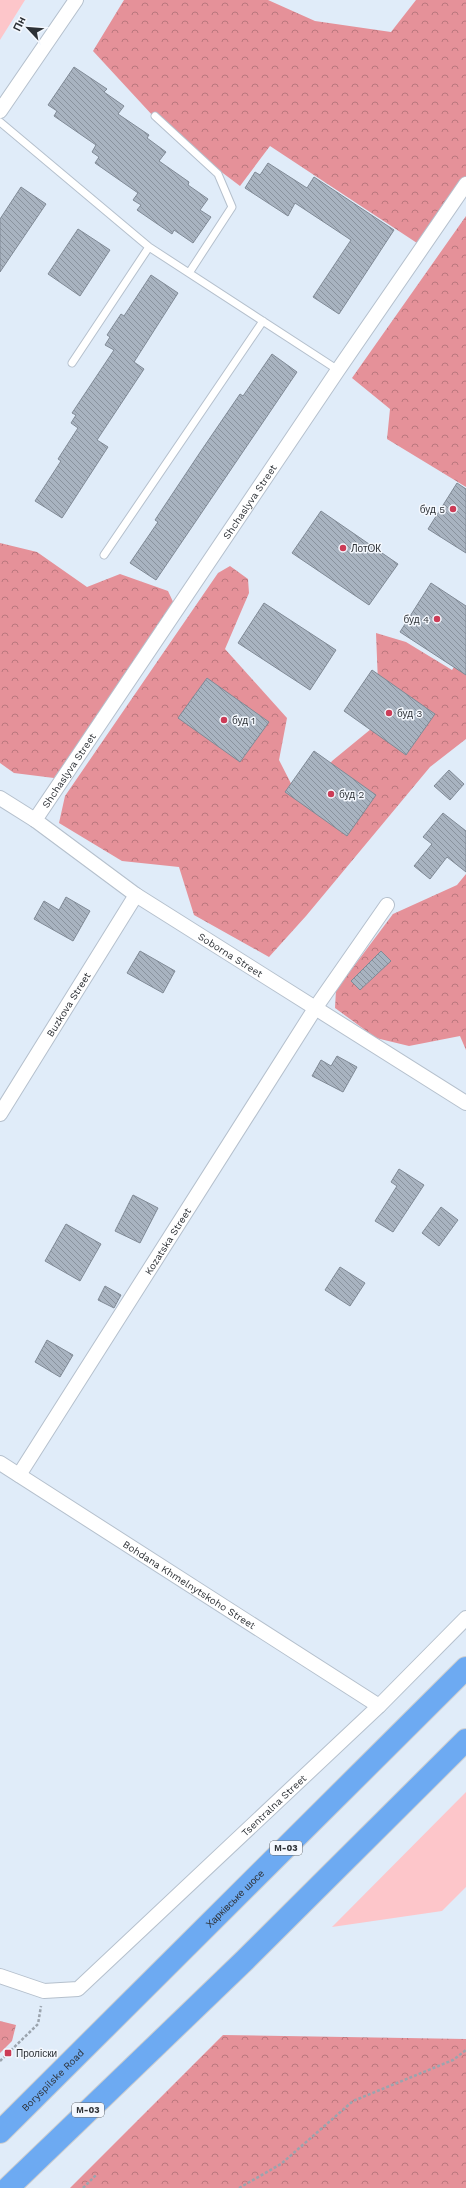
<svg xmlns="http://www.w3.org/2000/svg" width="466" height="2188" font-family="'Work Sans',sans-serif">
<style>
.grass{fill:#fdc6ca}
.forest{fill:url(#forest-crowns)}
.building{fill:url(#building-back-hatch);stroke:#808a96}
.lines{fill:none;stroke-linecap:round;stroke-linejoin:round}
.lane-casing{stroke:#b5c0cd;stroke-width:9}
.street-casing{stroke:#b5c0cd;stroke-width:16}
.highway-casing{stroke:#cdcecf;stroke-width:24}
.path{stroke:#9ba4ae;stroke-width:2.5;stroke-dasharray:3 2;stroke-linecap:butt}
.lane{stroke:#fff;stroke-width:7}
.street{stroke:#fff;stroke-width:14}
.highway{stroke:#6daaf2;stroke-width:22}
.poi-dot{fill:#cc3c57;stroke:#f4f8fe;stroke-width:1.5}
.labels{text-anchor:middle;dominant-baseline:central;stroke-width:3;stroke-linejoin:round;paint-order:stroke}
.shield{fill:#f4f8fe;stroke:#696d72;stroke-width:1}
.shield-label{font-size:9px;font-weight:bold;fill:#2d3136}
.street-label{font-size:10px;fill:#2d3136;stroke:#f4f8fe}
.poi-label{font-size:10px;fill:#2d3136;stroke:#f4f8fe;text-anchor:start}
</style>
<defs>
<pattern id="forest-crowns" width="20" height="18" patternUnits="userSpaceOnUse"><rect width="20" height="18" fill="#e59199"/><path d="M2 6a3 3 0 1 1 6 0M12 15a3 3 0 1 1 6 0" fill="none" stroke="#ba777e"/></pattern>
<pattern id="building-back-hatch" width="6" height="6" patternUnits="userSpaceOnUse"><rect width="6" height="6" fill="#a8b3c0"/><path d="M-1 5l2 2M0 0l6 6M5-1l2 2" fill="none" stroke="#89929d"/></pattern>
</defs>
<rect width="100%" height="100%" fill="#e0ecf9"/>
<path class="grass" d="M0,0H25L0,40Z
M466,1792V1887L442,1911L332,1927Z"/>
<path class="forest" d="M124,0H268L315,21L391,32L416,0H466V177L420,245L270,146L240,186L166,130L93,51Z
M466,216V487L387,439L390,409L352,378Z
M0,543L37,552L87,587L120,574L168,591L175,606L54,778L14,773L0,763Z
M230,566L248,579L249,593L225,649L287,718L279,760L301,803L332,761L399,706L378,683L376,633L406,642L452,670L466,649V739L430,767L306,916L269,957L194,915L179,867L122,861L59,823L65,796L218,573Z
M466,874V1050L460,1036L409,1046L376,1038L335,1008L336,990L393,914L457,885Z
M0,2021L16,2025L12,2041L0,2053Z
M223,2035L466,2039V2188H70Z"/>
<path class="building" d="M74,67L107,89L104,92L124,106L118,114L149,135L147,138L166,152L159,161L189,182L188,185L208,199L200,210L211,217L193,243L174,230L172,234L137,210L141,205L133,200L138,193L95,163L99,157L92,152L96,145L54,116L57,111L48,105Z
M268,163L307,188L314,177L394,230L339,314L313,297L351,240L295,203L288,216L245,188L255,172L260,175Z
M21,187L46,204L0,272V219Z
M78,229L110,250L80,296L48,274Z
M151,275L178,293L134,362L144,369L97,440L108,447L62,518L35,501L61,461L58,459L78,428L71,423L76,415L72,413L114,350L105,345L110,337L107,335L121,314L124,316Z
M272,354L297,372L156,580L130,563L158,522L155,520L201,451L240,394L243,396Z
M457,483L466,489V553L428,529Z
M321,511L398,564L369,605L292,553Z
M431,583L466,606V675L400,632Z
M264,603L336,650L310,690L238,643Z
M372,670L435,714L406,755L344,711Z
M207,678L269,722L240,762L178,718Z
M314,751L376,795L347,836L285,792Z
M449,770L464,784L450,800L434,786Z
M443,813L466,831V872L447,857L430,879L414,866L432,844L423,837Z
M66,897L90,911L73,941L34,919L44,901L59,910Z
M140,951L175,971L163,993L127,973Z
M381,951L391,961L360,990L351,981Z
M337,1056L357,1067L343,1092L312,1076L321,1060L331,1066Z
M399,1169L424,1185L393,1232L375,1221L397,1186L391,1182Z
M133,1195L158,1208L140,1243L115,1231Z
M441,1207L458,1220L439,1246L422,1233Z
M66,1224L101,1244L80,1281L45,1261Z
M340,1267L365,1283L350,1306L325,1290Z
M105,1286L121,1295L114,1308L98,1300Z
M47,1340L73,1355L60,1377L35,1362Z"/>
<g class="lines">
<defs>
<path id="lane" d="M155,116L218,174L232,207L189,273
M0,122L149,247L338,370
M72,363L149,247
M104,555L263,321"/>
<g id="street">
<path d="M0,111L76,0"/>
<path id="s1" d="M0,798L35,820L136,895L466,1103"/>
<path id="s2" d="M35,820L338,370L466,184"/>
<path id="s3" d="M0,1114L136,895"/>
<path id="s4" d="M0,1463L379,1706"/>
<path id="s5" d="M19,1475L316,1007L387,905"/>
<path id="s6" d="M0,1976L44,1991L78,1989L379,1706L466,1618"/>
</g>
<g id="highway">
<path id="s7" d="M0,2132L466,1668"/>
<path d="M8,2188L245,1960L466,1740"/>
</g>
</defs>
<use href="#lane" class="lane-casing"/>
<use href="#street" class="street-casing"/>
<use href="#highway" class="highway-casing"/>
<path class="path" d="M0,2061L38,2024L41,2006
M83,2188L96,2175
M239,2188L281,2164L353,2101L453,2060L466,2050"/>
<use href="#lane" class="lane"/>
<use href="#street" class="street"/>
<use href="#highway" class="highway"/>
</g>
<g class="poi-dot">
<circle cx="453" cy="509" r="4"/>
<circle cx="343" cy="548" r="4"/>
<circle cx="437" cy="619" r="4"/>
<circle cx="389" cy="713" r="4"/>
<circle cx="224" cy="720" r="4"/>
<circle cx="331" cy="794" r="4"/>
<rect x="4" y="2049" width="8" height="8" rx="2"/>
</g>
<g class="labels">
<g class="shield">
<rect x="270" y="1841" width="32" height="14" rx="3"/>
<rect x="72" y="2103" width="32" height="14" rx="3"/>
</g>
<g class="shield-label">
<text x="286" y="1848">М-03</text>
<text x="88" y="2110">М-03</text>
</g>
<g class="street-label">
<text stroke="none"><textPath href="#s2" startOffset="384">Shchaslyva Street</textPath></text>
<text stroke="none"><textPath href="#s2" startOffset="60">Shchaslyva Street</textPath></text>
<text stroke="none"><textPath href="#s1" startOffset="279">Soborna Street</textPath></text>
<text stroke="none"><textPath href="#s3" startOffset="129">Buzkova Street</textPath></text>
<text stroke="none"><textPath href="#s5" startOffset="277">Kozatska Street</textPath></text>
<text stroke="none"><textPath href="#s4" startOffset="225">Bohdana Khmelnytskoho Street</textPath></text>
<text stroke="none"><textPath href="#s6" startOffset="349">Tsentralna Street</textPath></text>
<text stroke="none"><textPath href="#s7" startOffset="331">Харківське шосе</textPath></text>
<text stroke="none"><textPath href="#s7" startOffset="74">Boryspilske Road</textPath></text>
</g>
<g class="poi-label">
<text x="445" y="509" text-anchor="end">буд 5</text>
<text x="351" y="548">ЛотОК</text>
<text x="429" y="619" text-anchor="end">буд 4</text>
<text x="397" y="713">буд 3</text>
<text x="232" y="720">буд 1</text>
<text x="339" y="794">буд 2</text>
<text x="16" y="2053">Проліски</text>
</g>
</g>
<g transform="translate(28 28) rotate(296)" stroke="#f4f8fe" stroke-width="3" paint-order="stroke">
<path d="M0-3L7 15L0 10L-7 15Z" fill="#2d3136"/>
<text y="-6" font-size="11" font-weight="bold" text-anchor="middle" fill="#2d3136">Пн</text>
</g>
</svg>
